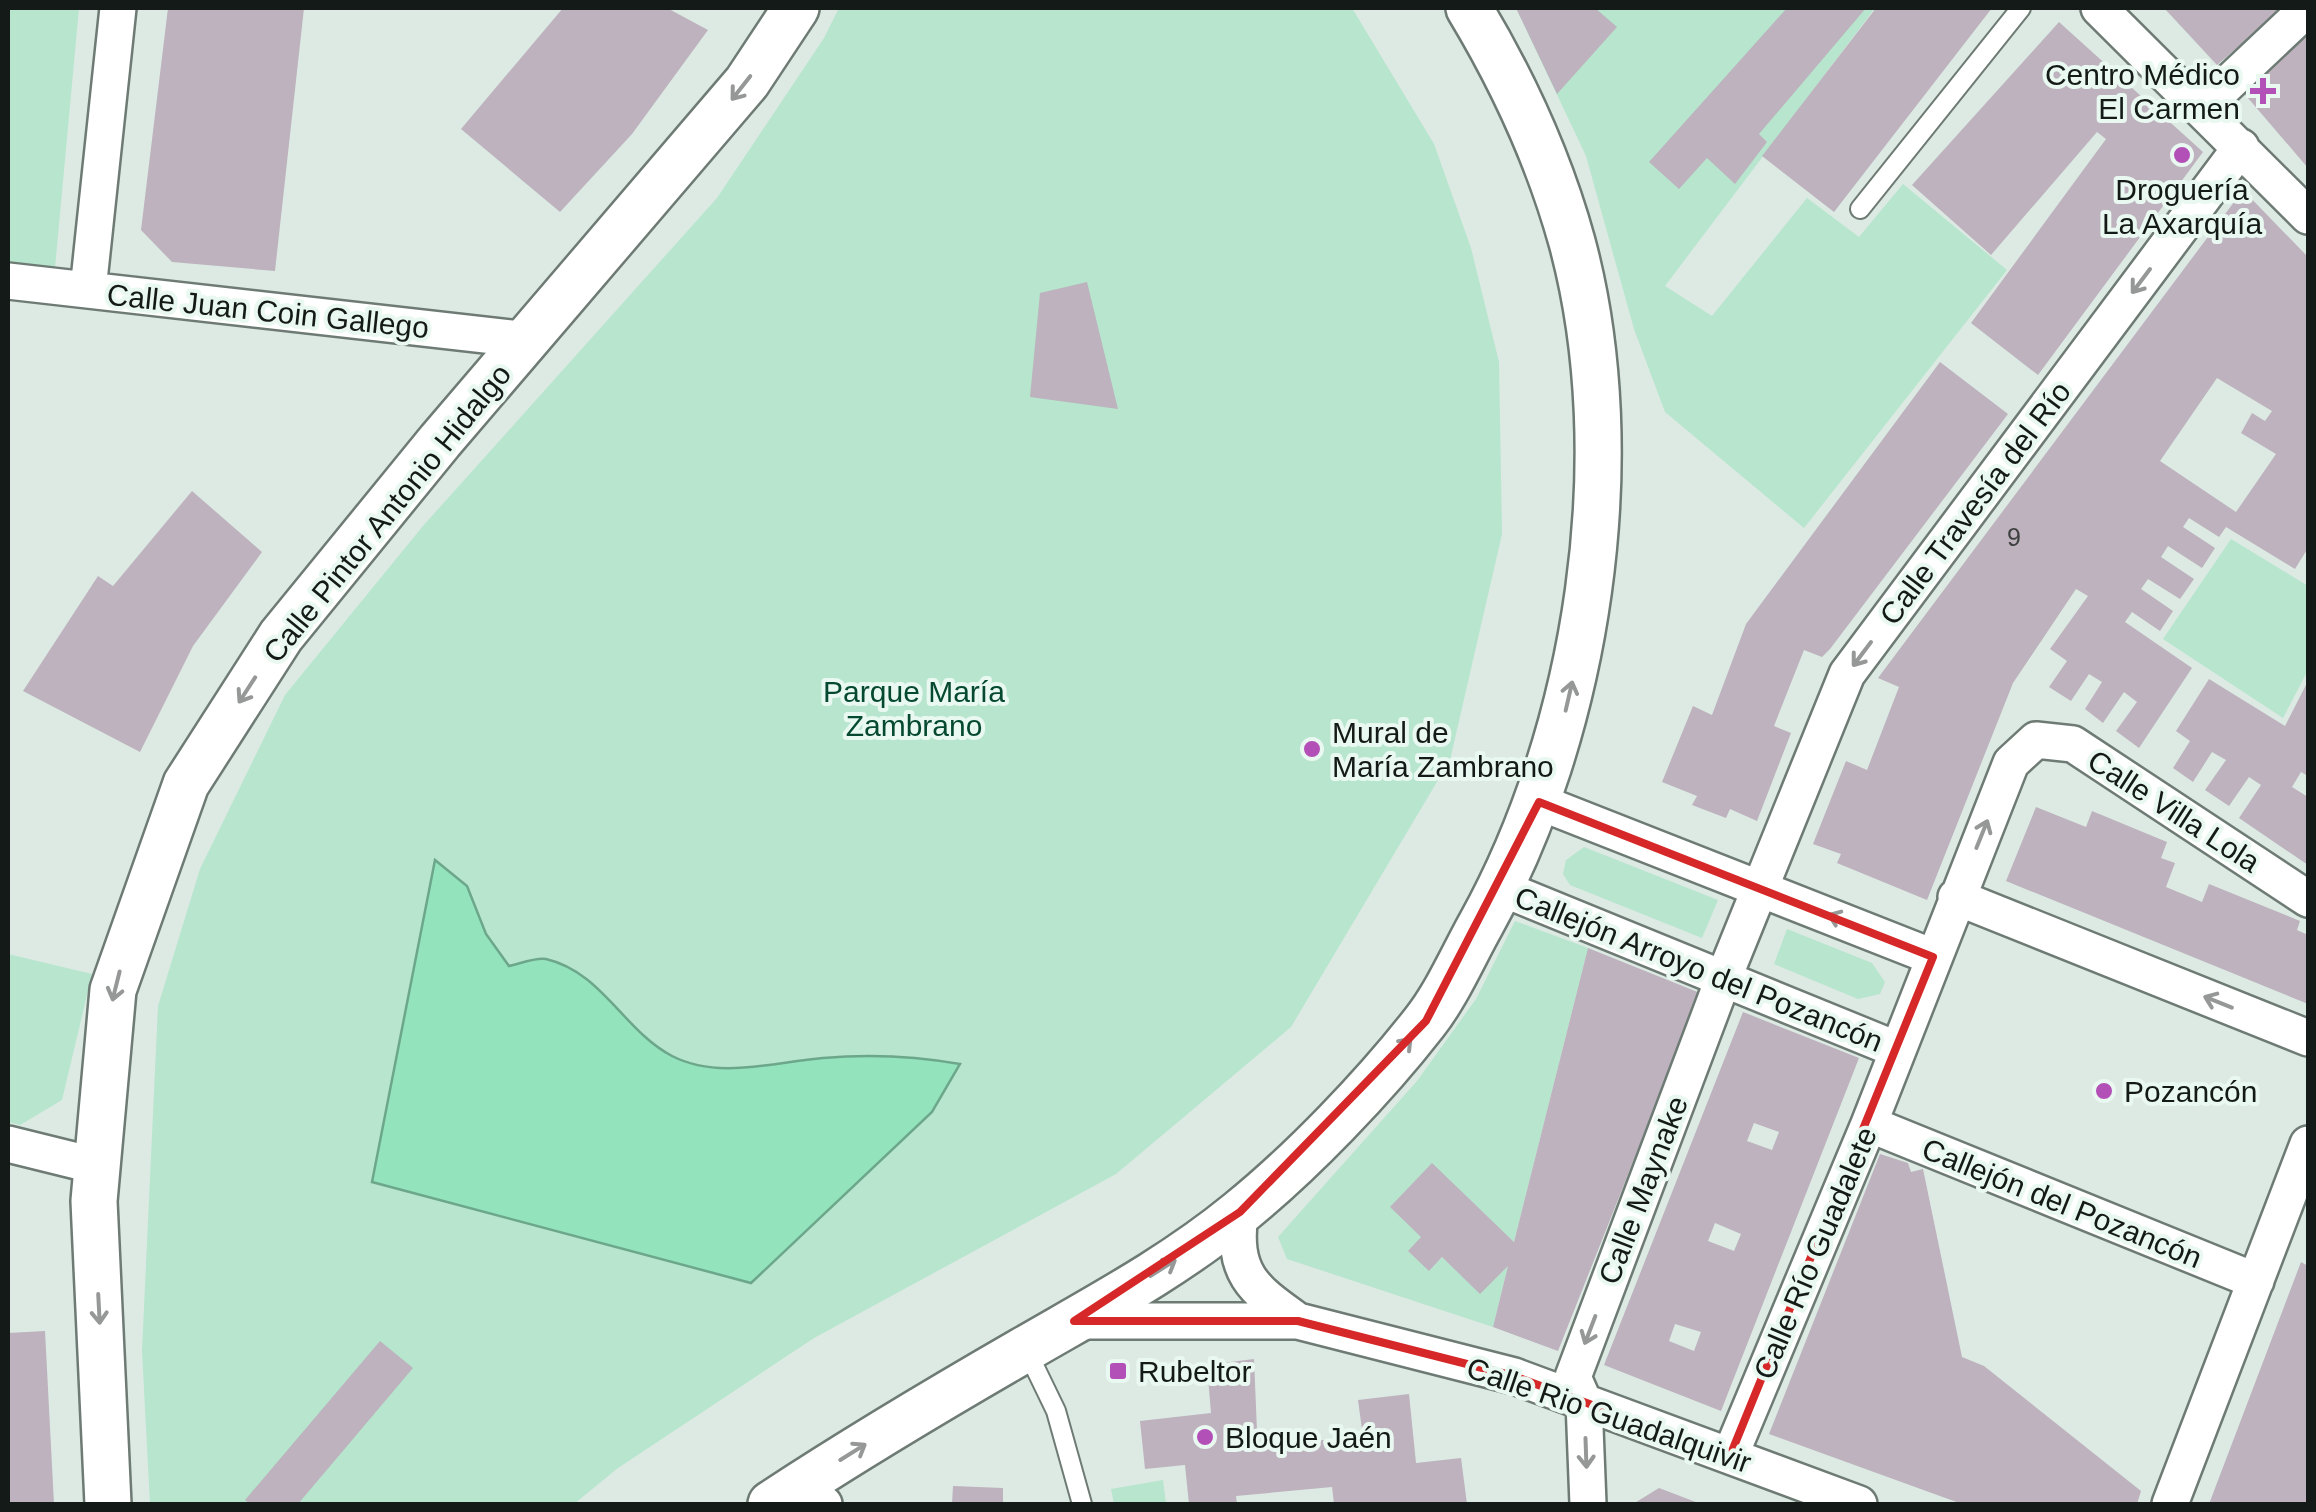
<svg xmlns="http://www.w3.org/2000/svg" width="2316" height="1512" font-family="Arial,sans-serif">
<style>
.green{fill:#b7e5ce}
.water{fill:#93e3bd;stroke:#6da78b;stroke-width:2.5}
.building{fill:#bdb2bd;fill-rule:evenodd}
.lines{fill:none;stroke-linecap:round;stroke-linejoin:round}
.service-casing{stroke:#6e7b74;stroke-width:22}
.minor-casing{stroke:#6e7b74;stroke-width:40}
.tertiary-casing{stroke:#6e7b74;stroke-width:50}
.service{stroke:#fff;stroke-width:18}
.minor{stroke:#fff;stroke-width:35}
.tertiary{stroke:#fff;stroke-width:45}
.oneway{stroke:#959897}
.marked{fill:none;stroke:#d62828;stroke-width:8;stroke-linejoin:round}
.poi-dot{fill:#b350b7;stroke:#e9f8f0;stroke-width:4}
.labels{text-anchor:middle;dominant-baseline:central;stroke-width:8;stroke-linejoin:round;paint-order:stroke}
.number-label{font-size:25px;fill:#3e4040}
.poi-label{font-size:30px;fill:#141a17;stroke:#e9f8f0;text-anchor:start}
.street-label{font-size:30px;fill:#141a17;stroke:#e9f8f0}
.park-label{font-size:30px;fill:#054931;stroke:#e9f8f0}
</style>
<rect width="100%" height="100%" fill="#dceae3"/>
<path class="green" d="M8,8H79L55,268L8,262Z
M839,8H1352L1434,144L1471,248L1499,362L1502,534L1450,760L1291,1027L1116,1174L814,1338L618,1468L574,1504H150L142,1351L158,1006L200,869L285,695L423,526L717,198L824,38Z
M1516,8H1875L1665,286L1712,316L1807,198L1859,237L1903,184L2007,270L1804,528L1665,412L1634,329L1586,156Z
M2231,539L2308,586V670L2283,718L2163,639Z
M1584,847L1718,900L1702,938L1570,885L1563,874L1566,860Z
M1515,921L1588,948L1514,1242L1432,1164L1421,1237L1429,1271L1442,1257L1480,1293L1508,1266L1493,1327L1287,1259L1278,1237L1417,1081L1476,999Z
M1787,929L1872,963L1885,982L1880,994L1858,999L1774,964Z
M8,954L92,974L62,1100L20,1125L8,1122Z
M1163,1480L1166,1504H1114L1111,1489Z"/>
<path class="water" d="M435,860L467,886L486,934L509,966C519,964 536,957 546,959C602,972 624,1031 672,1056C719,1080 773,1062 823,1058C868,1054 915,1056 960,1064L932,1112L751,1283L372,1182Z"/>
<path class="building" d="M168,8H304L275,271L172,262L141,230Z
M563,8H667L708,30L632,134L560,212L461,129Z
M1516,8H1595L1617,27L1557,94Z
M1787,8H1866L1759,134L1767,142L1735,184L1707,158L1679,189L1649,162Z
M1876,8H1992L1834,212L1762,156Z
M2164,8H2283L2217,65Z
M2059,22L2203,152L2038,375L1971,323L2106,139L2097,132L1991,255L1912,185Z
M2308,30V168L2242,91Z
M2243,190L2308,257V548L2295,569L2226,527L2219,537L2189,518L2183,527L2215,548L2202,568L2168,546L2161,557L2194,579L2180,599L2148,579L2141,589L2173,611L2160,631L2132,612L2125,622L2192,668L2139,748L2116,731L2137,702L2124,692L2103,723L2085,709L2102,682L2089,674L2071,701L2049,687L2067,661L2050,649L2088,596L2076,589L2013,683L1927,900L1837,863L1841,854L1813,844L1846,761L1867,770L1899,687L1878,678ZM2217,378L2272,411L2265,421L2252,413L2241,433L2276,454L2236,512L2160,461Z
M1087,282L1118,409L1030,397L1040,293Z
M1940,362L2008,414L1830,649L1822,657L1804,650L1774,726L1791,733L1757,821L1730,809L1726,818L1692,805L1697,796L1662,782L1693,706L1712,715L1746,624Z
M192,491L262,552L193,646L140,752L23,691L98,576L113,586Z
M2209,679L2285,726L2308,681V776L2301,772L2292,787L2308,797V865L2239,818L2261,785L2249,777L2229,806L2205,790L2226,760L2212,752L2193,782L2173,768L2190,741L2176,731Z
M2036,807L2086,827L2092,811L2167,842L2161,858L2175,863L2166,887L2202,902L2209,884L2300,921L2297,930L2308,935V1004L2006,881Z
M1588,948L1700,993L1558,1351L1493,1327L1508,1266L1480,1294L1442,1257L1429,1271L1408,1251L1421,1237L1390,1207L1432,1163L1514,1242Z
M1743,1012L1859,1058L1721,1411L1604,1365ZM1754,1123L1779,1132L1772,1150L1747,1141ZM1715,1223L1741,1234L1734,1251L1708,1241ZM1675,1324L1701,1332L1694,1351L1669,1341Z
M1880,1154L1908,1163L1911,1172L1923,1169L1962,1357L1984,1366L2141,1491L2137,1504H1962L1769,1434Z
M2301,1262L2308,1266V1504H2209Z
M45,1331L54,1504H8V1333Z
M380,1341L413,1368L298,1504H250L245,1500Z
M1254,1359L1257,1431L1268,1430L1270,1444L1363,1437L1358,1400L1409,1394L1416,1463L1461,1458L1467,1504H1334L1332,1487L1236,1496L1237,1504H1189L1185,1465L1145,1469L1140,1421L1211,1413L1207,1365Z
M953,1486L1003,1488V1504H952Z
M1659,1488L1701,1504H1633Z"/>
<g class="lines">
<defs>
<path id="service" d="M1860,209L2021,8
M1026,1349L1056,1411L1082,1504"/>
<path id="minor" d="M2099,8L2308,216
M2203,107L2308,8
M8,281L528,340
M88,290L118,8
M1539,802L1933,957
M1501,888L1898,1050
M1956,897L2308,1038
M1869,1124L2256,1281
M8,1144L97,1166
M1240,1212C1232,1273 1251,1288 1298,1321
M1075,1321H1298L1514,1376L1859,1504
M1730,1456L1869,1124L2011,763L2036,740L2073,744L2308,899
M791,1491L824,1504
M1588,1504L1584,1402L1573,1377L1724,977L1847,674L2241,147
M2170,1504L2308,1144"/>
<path id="tertiary" d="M108,1504L94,1201L113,990L186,784L281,636L440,441L747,82L796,8
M771,1504C853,1450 937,1400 1022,1351C1096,1308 1172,1268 1239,1213C1301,1163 1375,1086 1424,1023C1447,994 1463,956 1481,924C1588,731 1630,457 1572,242C1549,159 1513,81 1469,8"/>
</defs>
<use href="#service" class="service-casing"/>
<use href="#minor" class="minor-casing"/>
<use href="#tertiary" class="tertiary-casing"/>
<use href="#service" class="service"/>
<use href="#minor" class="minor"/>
<use href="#tertiary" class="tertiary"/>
</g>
<defs><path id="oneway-shaft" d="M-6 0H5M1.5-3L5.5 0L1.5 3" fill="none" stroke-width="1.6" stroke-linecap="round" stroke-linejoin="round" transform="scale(2.5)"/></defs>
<g class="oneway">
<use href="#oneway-shaft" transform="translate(741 88) rotate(128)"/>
<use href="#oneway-shaft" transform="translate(2141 281) rotate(127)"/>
<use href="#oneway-shaft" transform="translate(1862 654) rotate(127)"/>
<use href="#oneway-shaft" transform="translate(247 690) rotate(123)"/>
<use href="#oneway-shaft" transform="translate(1569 696) rotate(-77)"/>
<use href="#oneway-shaft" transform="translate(1982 834) rotate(-68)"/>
<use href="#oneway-shaft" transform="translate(1842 920) rotate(-158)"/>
<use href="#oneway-shaft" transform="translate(116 986) rotate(104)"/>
<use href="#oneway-shaft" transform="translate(2218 1002) rotate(-158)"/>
<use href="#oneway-shaft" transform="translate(1401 1049) rotate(-47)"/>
<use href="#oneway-shaft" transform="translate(1163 1268) rotate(-32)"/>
<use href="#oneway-shaft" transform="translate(99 1309) rotate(87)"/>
<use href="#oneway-shaft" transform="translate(1590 1330) rotate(111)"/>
<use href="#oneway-shaft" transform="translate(853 1452) rotate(-32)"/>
<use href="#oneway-shaft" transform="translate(1586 1453) rotate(88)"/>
</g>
<path class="marked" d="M1539,802L1933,957L1730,1456L1514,1376L1298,1321H1074L1240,1212L1426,1021Z"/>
<g class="poi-dot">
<path d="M2258 76h10v10h10v10h-10v10h-10v-10h-10v-10h10z"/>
<circle cx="2182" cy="155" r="10"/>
<circle cx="1312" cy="749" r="10"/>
<circle cx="2104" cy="1091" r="10"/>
<rect x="1108" y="1361" width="20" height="20" rx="5"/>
<circle cx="1205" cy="1437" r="10"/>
</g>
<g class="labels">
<g class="number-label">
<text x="2014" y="537">9</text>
</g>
<g class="poi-label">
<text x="2240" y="74" text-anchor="end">Centro Médico<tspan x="2240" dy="34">El Carmen</tspan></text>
<text x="2182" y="189" text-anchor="middle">Droguería<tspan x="2182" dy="34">La Axarquía</tspan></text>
<text x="1332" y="732">Mural de<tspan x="1332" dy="34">María Zambrano</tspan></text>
<text x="2124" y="1091">Pozancón</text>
<text x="1138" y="1371">Rubeltor</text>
<text x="1225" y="1437">Bloque Jaén</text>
</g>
<g class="street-label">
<text transform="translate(268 311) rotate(6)">Calle Juan Coin Gallego</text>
<text transform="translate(1975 503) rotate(-53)">Calle Travesía del Río</text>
<text transform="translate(387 513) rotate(-51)">Calle Pintor Antonio Hidalgo</text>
<text transform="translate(2174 811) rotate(33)">Calle Villa Lola</text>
<text transform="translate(1699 969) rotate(22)">Callejón Arroyo del Pozancón</text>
<text transform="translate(1643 1190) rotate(-69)">Calle Maynake</text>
<text transform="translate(2062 1203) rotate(22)">Callejón del Pozancón</text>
<text transform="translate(1815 1253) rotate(-67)">Calle Río Guadalete</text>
<text transform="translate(1609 1415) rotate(19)">Calle Rio Guadalquivir</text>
</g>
<g class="park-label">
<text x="914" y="691">Parque María<tspan x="914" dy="34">Zambrano</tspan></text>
</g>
</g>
<rect width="2316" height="1512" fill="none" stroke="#141a17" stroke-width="20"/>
</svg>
